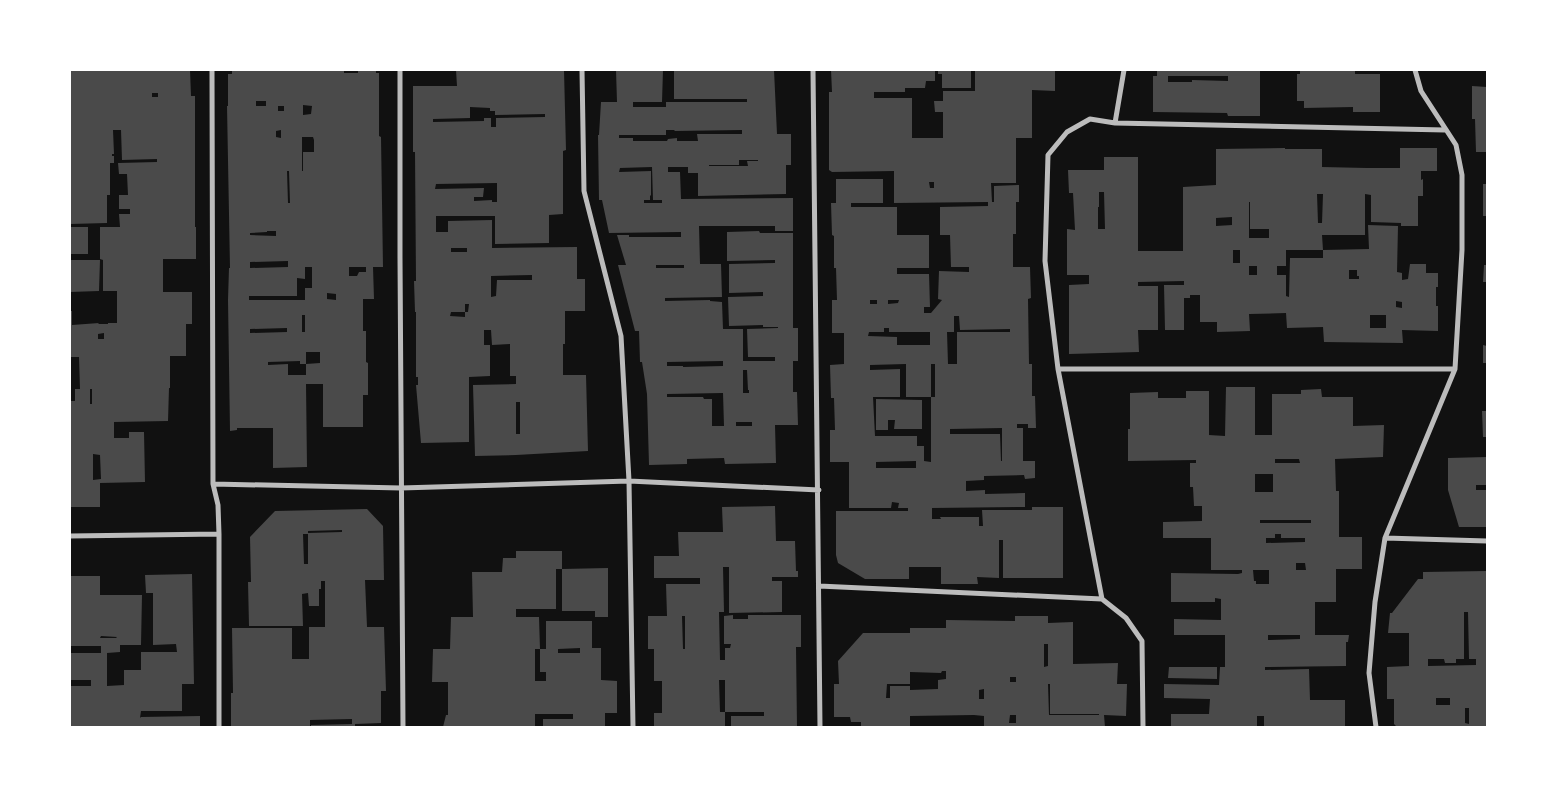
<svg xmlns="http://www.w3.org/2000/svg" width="1557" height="797" font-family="Manrope,sans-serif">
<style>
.building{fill:#4a4a4a;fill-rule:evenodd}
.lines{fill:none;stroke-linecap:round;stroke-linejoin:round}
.minor{stroke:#bcbcbc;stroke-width:5}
</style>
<rect width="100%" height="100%" fill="#111"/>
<path class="building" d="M70,70H190L191,96H195V227H196V259H163V292H192V324H186V356H170V388H169L168,421L114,422V438H129V432H144L145,482L100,483V507H70V401H75V389H80L79,357H70V311H72V325L99,323L98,324H108V323H117V291H103V260L100,259V227H120L119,214H130V209H119V195H128L127,174H119L118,163L157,162V159L122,160L121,130H113L114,154H112V156H114V163H110V195H107V223L70,224ZM152,93H158V97H152ZM104,333V339H98V334ZM90,389H92V404H90ZM93,454L100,455L101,479L93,480Z
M232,70H344V73H358V70H376V73H379V136L381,137L383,267H373L374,299H363V331H366V362L368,363V395H363V427H323V384H306L307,467L273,468V428H237V430L230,431L228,300L229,268H230L227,106H228V74H232ZM256,101H266V106H256ZM303,105L312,106L311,114L303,115ZM278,106H284V111H278ZM281,130V138L276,137V131ZM302,137H313L314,140V152H303V171H302ZM287,171H289L290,203H288ZM267,231H276V236L250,235V233L267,232ZM288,261V267L250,268V262ZM305,267H312V288H305V300H249V296H297V278L305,279ZM349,267H366V272H359L357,276H349ZM327,293L336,294V300L327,299ZM302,315H305V332H302ZM287,328V332L250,333V329ZM306,352H320V363L306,364V375H288V364L268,365V362L300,361V364H306Z
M456,70H564L566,150L563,151V214L549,215V243L495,244V216H436V232H448V221L492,220V248L577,247V279H585V311H565V344H563V375H586L588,451L516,455L475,456L473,385L516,384V376H510V344L492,345L491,330H484V345H490V376L469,377V442L421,443L416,385H418V377H416V312H415L414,281H416L415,152H413V86H457ZM470,107L490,108V111H495V115L545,114V117L496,118V127H491V118H484V121L433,122V119L470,118ZM497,183V202H492V200L474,201V197H483L484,188L435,189L436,184ZM451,248H467V252H451ZM532,275V280H497L496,296L491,297V276ZM465,304H469L468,312H465V317L450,316L451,312H465ZM516,402H520V434H516Z
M616,70H663L662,102H633V107H666V102H747V99H674V70H774L777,134H791V165H786V194L698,196V173H688V167H668V172H680L681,199L793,198V231H775V226H699L700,264H721L722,297L665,298V301L710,300V301L722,302L723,329H743V361H775V357H748L747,329L778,328V327H763V325L729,326L728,297L763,296V292L729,293V264L775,263V260L727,261V232L759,231L760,233H793V328H798V361H793V392H797L798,425H775L776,463L725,464L724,458L687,459V464L649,465L647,394L642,362H640L639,331H635L618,265H626L617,235H629V237H681V232L609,233L602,200H599L598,135H599L601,102H617ZM666,130H675L674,131L742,130V134H697L698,141H677V138L668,139L667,141H633V138H619V135H666ZM739,160H758V161H747L748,166H709V165H739ZM652,167L653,200H662V203H644V200H650V196L651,195V171L619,172L620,168ZM656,265H684V268H656ZM723,361V366L683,367V366H667V362ZM743,370H747L748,390H749V393H743ZM723,393L724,426H712V399H704L703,397H667V394ZM736,422H752V426H736Z
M831,70H935V81H926L925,88H905V92H874V98H912V138H943V112H935L934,101H943V91H975V70H1055V91L1032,90V138H1016V183H991L992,202H994V186L1019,185V202H1016V234H1013V267H1030L1031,298L1028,299L1029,364H1032V396H1035L1036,428H1028V424H1017V428H1023V461H1035V478L1025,479L1024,475L984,476V480L966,481V491L985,490V494L1025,493V507L932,508V519H941L940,517H979V526H983L982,510H1032V507H1063V578H1003V540H999V578L977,577L978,584H941V567H909V579H865L838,563L836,555V511H908V508H898L899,503L892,502L891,508H849V462H830V430H835L834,398H831L830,365L844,364V333H832V300H837L836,268H834V236L832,235L831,203H836V179H883V203H851V207H897V235H929V268H897V274H929L930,307H924V313H931L942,300L938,299L939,271L969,272V267H951L950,235H940V207L988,206V202L894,203V171L832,172L829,170V92H832ZM929,182H934V188H930ZM870,300H877V304H870ZM888,300H899L898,303L888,304ZM954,316H959L960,330L1010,329V332H957V364H948L947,332H954ZM884,328H889V332H930V345H897V337L868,336L869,332H884ZM906,364V397H931V364H935V397H931V462L924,461V446H917V436H875L873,397H900V369L870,370V365ZM1002,428V461H1001L1000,434H950V429ZM916,461V468H876V462Z
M938,70H971V88H942V74H938Z
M1157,70H1260V116H1228L1227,113L1153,112V76H1157ZM1168,76H1228V81L1192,80V82H1168Z
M1300,70H1355V74H1380V112H1353V107L1304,108V101H1297V74H1300Z
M1472,86L1487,87V152H1476L1475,119H1472Z
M1285,148V149H1322V167L1367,168H1400V148H1437V171H1421V180L1423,179V196H1418V226H1401V223L1371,222V195L1365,194V235H1322L1323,250H1286V266H1277V275H1286V296L1289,297L1290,258H1323V250L1369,249L1368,225L1398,226L1397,272L1402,273V280L1408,279L1410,264H1426V273H1438V287H1436V306H1438V331L1402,330L1403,343L1324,342L1323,327L1287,328L1286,313L1249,314L1250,331L1217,332V322H1200V295H1190V298H1184V330H1165L1164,285H1184V281L1138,282V286H1158V330H1138L1139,352L1069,354V285L1089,284V275H1067V229L1075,230L1073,193H1069L1068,170H1104V157H1138V251H1183V187L1216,185V149ZM1099,192H1104L1105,229H1098V207H1099ZM1317,194H1323L1322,223H1318ZM1249,202H1250V229H1269V238H1249ZM1232,217V225L1216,226V218ZM1233,250H1240V263H1233ZM1249,266H1257V275H1249ZM1349,270H1357V276H1359V279H1349ZM1396,301L1402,302V308L1396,307ZM1370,315H1386V328H1370Z
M1483,184H1487V216H1483Z
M70,227H88V254H70Z
M70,260H100L99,291L70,292Z
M1484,265H1487V282H1483Z
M1483,345L1487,346V363H1483Z
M1226,387H1255V435H1272V394H1301V390L1321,389L1322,397H1353V426L1384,425L1383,457L1335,459L1336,491H1339V537H1362V569H1336V602H1315V635H1349L1348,642H1346V666L1265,667V670L1309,669L1310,700H1345V727H1264V716H1257V727H1171V714H1209L1210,699L1164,698V684L1219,685L1220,667H1225V635H1174V619L1221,620V599L1215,598V602H1171V573L1238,574L1242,573V570H1211V538H1163V522L1202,521V506H1194L1193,487H1190V463H1196V460L1128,461V429H1130V393L1158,392V398H1186V391H1209V435L1225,436ZM1275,459H1299L1300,463H1275ZM1255,474H1273V492H1255ZM1260,520H1311V523H1260ZM1275,534H1281V538H1305V542L1266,543V538H1275ZM1296,563H1305L1306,570H1296ZM1253,570H1269V584H1256V581H1254ZM1268,635H1300V639L1268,640Z
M876,399L922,400V429H894L895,420H888V430H876Z
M1482,411H1487V437H1483Z
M1487,457V485H1476V490H1487V527H1459L1448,490V458Z
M775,506L776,541H795L796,571H798V577H772V581H782V612L729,613V567H723L724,612H719L720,660H725V648H730L731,644H724V616L733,615V619H748V615H801V647H796L797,727H731V716H764V712H725V727H654V713H662V681H654V649H648V616H667L666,584H700V578H654V556H679L678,532H723L722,507ZM682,616H685V649H683ZM719,680H725V712H720Z
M367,509L383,526L384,580H365L367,627H384L386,691H381V723L355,724V727H311V725L352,724V719L310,720V727H231V693H233L232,628H292V659H309V627H325V581H321V589H319V606H309L308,593L302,594L303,626H249L248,582H251L250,537L275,511ZM342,530V532L308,533V564H304L303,534H308V531Z
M516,551H562V569H556V609H516V617H539L540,649H535V681H546V672H540V649H546V621H592V648H601V680L617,681V713H605V727H543V719H573V714H535V727H443L446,715H448V682H432L433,649H450L451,617H473L472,572H502L503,558H516ZM580,648V653H558V649Z
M608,568V617H595V611H562V569Z
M1487,571V727H1397L1394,724V699H1387V667L1409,666V633H1388L1390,613H1392L1418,579H1423V572ZM1464,612H1468L1469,659H1476V665L1428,666V659H1444L1445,663H1456V659H1464ZM1436,698H1450V705H1436ZM1465,708H1469V724L1465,723Z
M192,574L194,684H182V711H141L140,718L141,717L200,716V727H70V686H91V680H70V653H101V646H70V576H100V595H142L141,645H120V652L107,653V686L124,685V670H141V652H177L176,644L153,645V593H146L145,575ZM101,636L117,637L116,638H100Z
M1015,616H1048V623L1073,622V664L1118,663L1117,684H1127L1126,716L1104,715L1105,727H984V716L974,715L910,716V727H861V722H851L850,717H834V684H839L838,661L863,633H910V628H946V620L1015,621ZM1044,644H1048V666L1044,667ZM942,671H946V679L938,680V689L910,690V686H890V698H886L887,684H910V672L941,673ZM1010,677H1016V682H1010ZM1048,684H1050V714H1099V715H1049ZM984,689V699H979V690ZM1010,715H1016V723H1009Z
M1169,667H1217V679L1168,678Z"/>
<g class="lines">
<path class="minor" d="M212,70L213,484L218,505L219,534V727
M400,70V257L403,727
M582,70L584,191L621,336L629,481L633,727
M813,70L820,727
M1115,123L1445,130
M1058,369L1045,261L1048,155L1067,132L1090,119L1115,123L1124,70
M213,484L401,488L629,481L819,490
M70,536L219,534
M1385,538L1487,541
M819,586L1102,599L1126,618L1142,641L1143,727
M1102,599L1058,369H1455
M1376,727L1369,673L1375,602L1385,538L1455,369L1462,250V175L1456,145L1421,91L1415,70"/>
</g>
<rect width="1557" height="797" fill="none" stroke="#ffffff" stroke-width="142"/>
</svg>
